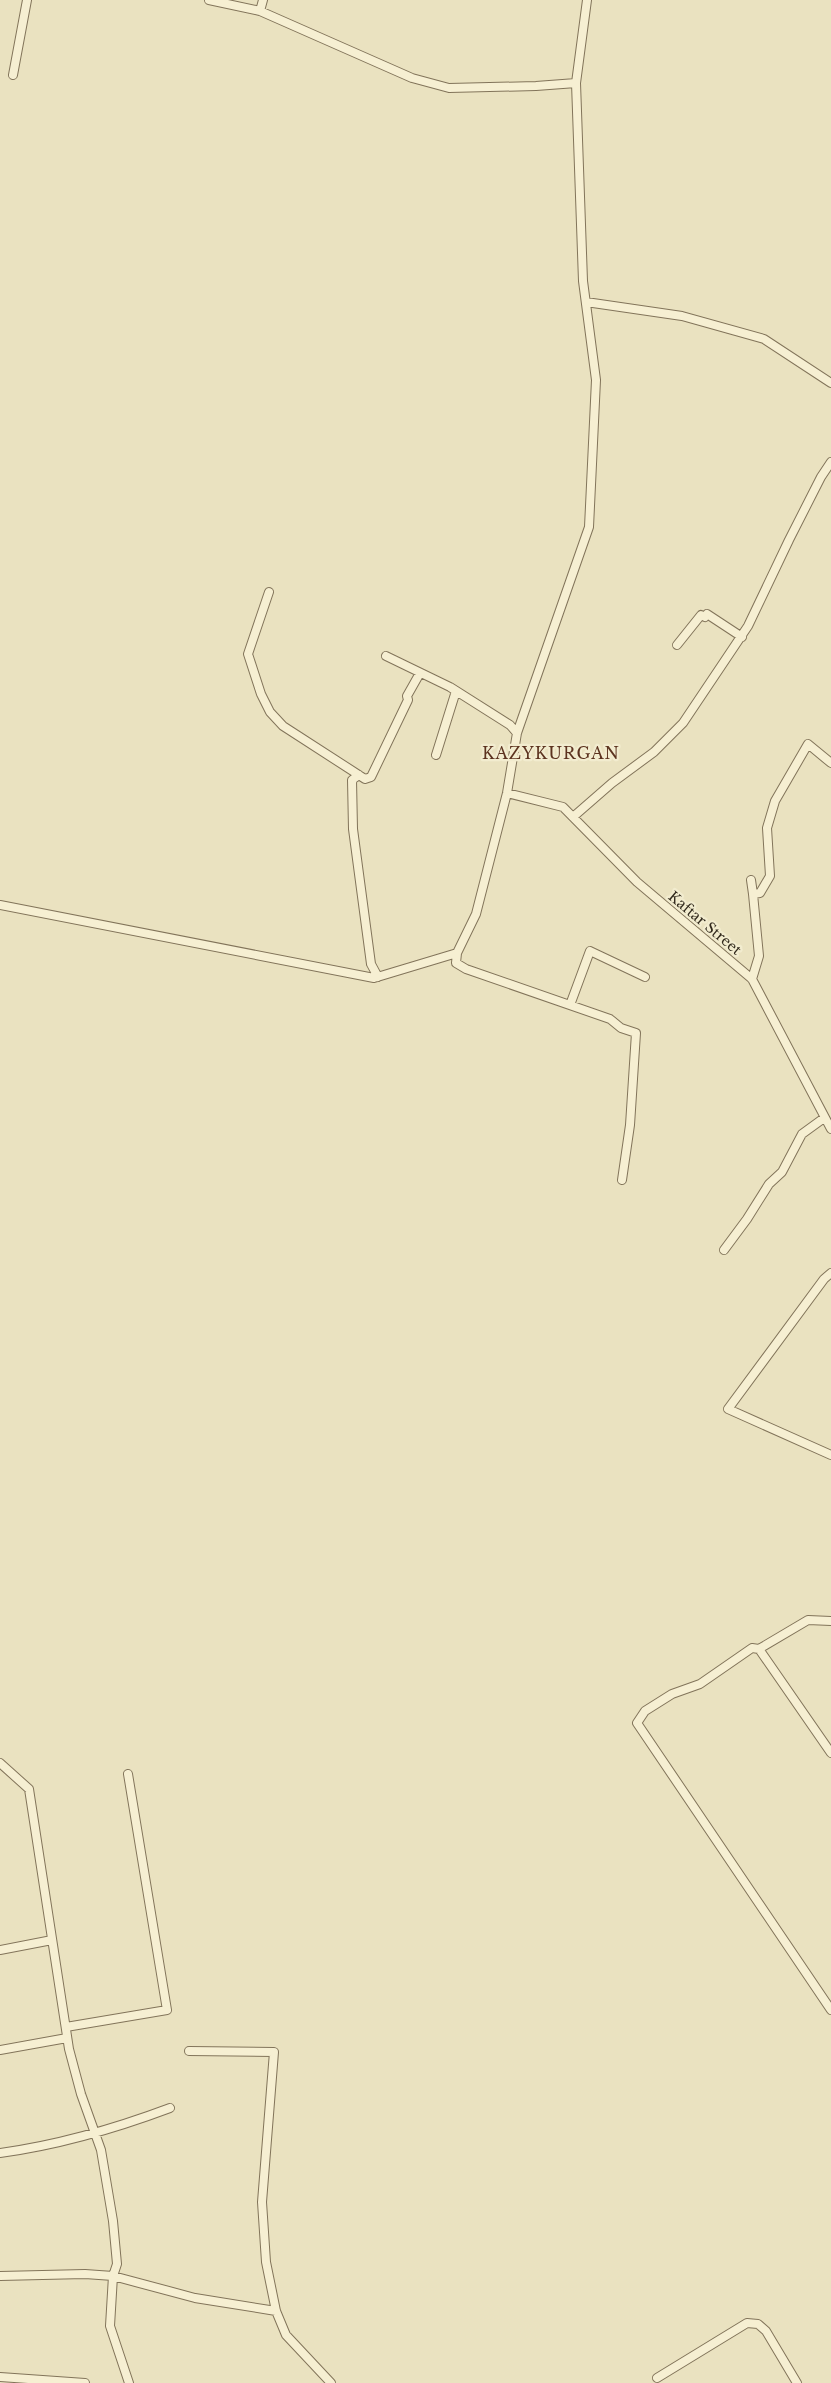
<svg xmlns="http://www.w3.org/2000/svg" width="831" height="2383" font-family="'Libre Baskerville',serif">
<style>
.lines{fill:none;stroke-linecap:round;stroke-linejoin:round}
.street-casing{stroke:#82745a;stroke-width:10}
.street{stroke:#f6efd2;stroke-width:8}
.labels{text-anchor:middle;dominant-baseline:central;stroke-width:4.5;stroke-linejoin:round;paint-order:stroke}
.street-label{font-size:14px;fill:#322a1d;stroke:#f2eccf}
.quarter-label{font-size:16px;letter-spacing:1px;fill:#5c331f;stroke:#f2eccf}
</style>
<rect width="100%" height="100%" fill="#eae2c0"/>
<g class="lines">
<defs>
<path id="street" d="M209,0L260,11L412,78L449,88L536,86L576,83
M587,0L576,83L583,281L596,380L589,527L517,733L507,793L476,914L457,953L456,963L466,969L610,1019L621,1028L636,1033L630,1125L622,1180
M260,11L263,0
M13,75L27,0
M586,302L682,316L764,339L831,383
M269,592L248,654L261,694L270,712L283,726L365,779L371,777L408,700L407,696L420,673
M677,645L701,615L705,617L707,614L742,637
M386,656L450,687L510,725L517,733
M436,755L456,691
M359,775L352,780L353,829L371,964L378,977
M507,793L563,807L637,882L752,979L831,1129
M573,817L612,783L654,752L683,723L748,626L789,540L821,477L831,462
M751,880L753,894
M0,905L374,978L457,953
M752,979L759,956L753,894L760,893L770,876L767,828L775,801L808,744L831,763
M570,1005L590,951L645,977
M724,1250L747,1219L769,1184L782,1172L802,1134L824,1118
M831,1273L824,1279L728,1409L831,1455
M831,1621L808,1620L759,1649L831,1753
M759,1649L752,1648L700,1684L672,1694L645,1711L637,1723L831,2010
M0,1763L29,1789L69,2049L81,2094L101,2150L113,2221L117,2264L113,2276L110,2326L129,2383
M0,1950L52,1940
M66,2027L167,2010L128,1774
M0,2050L67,2038
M189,2051L274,2052L262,2202L266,2262L276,2311L286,2335L331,2383
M0,2153C59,2145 114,2129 170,2108
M0,2276L85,2274L113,2276L195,2298L276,2311
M0,2377L85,2383
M657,2378L747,2323L758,2324L766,2331L797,2383"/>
</defs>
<use href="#street" class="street-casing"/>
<use href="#street" class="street"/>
</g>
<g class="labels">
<g class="street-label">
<text transform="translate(705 923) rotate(40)">Kaftar Street</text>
</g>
<g class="quarter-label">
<text x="551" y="753">KAZYKURGAN</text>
</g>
</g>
</svg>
